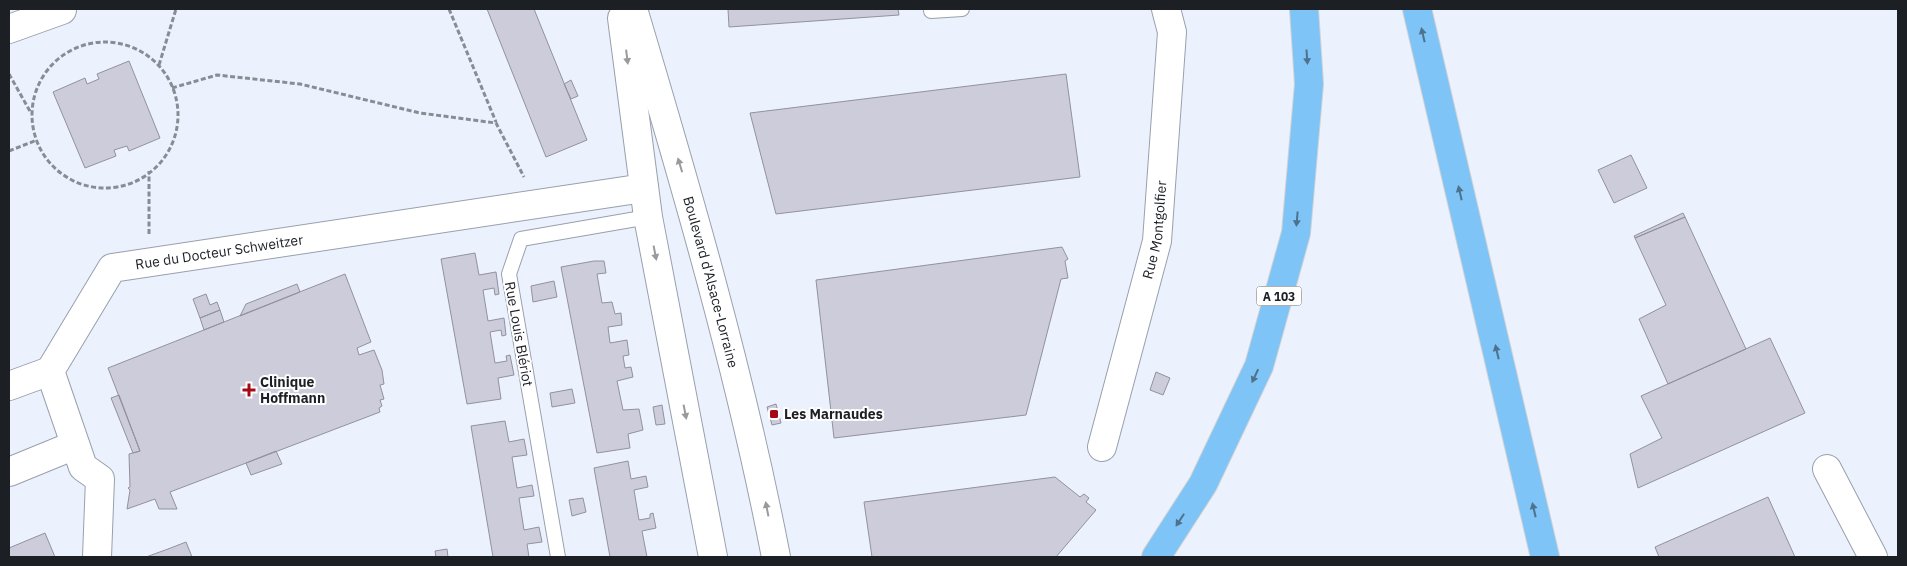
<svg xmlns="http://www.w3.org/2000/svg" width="1907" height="566" font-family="'IBM Plex Sans',sans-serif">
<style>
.building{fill:#cdccdb;stroke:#9291a0}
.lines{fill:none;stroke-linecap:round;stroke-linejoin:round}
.service-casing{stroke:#99a0ad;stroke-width:16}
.minor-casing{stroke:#99a0ad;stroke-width:30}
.secondary-casing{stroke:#99a0ad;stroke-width:30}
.motorway-casing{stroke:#d2d2d3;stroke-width:30}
.path{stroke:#888c95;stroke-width:3;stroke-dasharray:5 2.5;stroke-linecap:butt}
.service{stroke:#fff;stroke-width:14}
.minor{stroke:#fff;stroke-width:28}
.secondary{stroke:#fff;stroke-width:28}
.motorway{stroke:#7ec4f6;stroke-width:28}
.oneway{fill:#4d728d}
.oneway2{fill:#999a9c}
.poi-dot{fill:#a40b16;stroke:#fefefe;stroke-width:2}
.labels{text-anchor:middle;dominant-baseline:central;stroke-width:4;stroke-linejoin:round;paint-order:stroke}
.shield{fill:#fefefe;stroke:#606265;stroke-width:1}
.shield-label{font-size:12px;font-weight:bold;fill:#1c1f24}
.street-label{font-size:14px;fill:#1c1f24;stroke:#fefefe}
.poi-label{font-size:14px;font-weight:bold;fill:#1c1f24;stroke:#fefefe;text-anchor:start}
</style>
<rect width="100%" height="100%" fill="#ebf1fd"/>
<path class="building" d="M487,9H534L587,140L546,157Z
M728,9H898L899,15L729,27Z
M129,61L160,138L129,151L127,146L114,150L116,156L85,168L53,92L85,78L87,84L99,79L97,74Z
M1066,74L1080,177L776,214L750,113Z
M571,80L578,96L571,99L564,84Z
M1631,155L1647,188L1614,203L1598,170Z
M1683,213L1685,217L1635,238L1634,236Z
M1685,217L1746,349L1668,384L1639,319L1666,305L1635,238Z
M1062,247L1068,259L1065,261L1068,278L1061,279L1026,415L834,438L816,280Z
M475,253L479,275L496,272L499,294L495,295L494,288L483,290L488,321L504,318L506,335L502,336L501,330L490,332L495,363L507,361L506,356L510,355L514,375L498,378L501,399L467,404L441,259Z
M594,261H604L606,273L597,274L602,303L612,302L615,314L621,313L622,325L608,327L610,343L627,340L629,355L623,356L625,368L631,367L633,377L617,381L623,410L639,409L643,430L628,434L630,448L597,453L561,267Z
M345,274L371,342L357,348L359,355L374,350L382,370L384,384L380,385L384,399L380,400L382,406L379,408L380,412L170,492L177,509H159L155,499L127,509L130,490L128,488L130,487L129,454L140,451L108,368Z
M554,281L557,297L533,302L531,286Z
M297,284L300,292L240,316L246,304Z
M206,294L210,305L217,302L220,310L200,318L193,299Z
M220,310L224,322L204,330L200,318Z
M1770,338L1805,413L1638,488L1630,454L1662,438L1641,396Z
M1156,372L1170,378L1163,395L1150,390Z
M572,389L575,403L552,407L550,393Z
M119,395L140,451L133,453L111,398Z
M776,404L781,423L772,425L767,407Z
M662,405L665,424L656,425L653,407Z
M505,421L509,442L524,439L527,455L512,457L517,488L532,485L534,496L519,498L524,530L539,527L542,542L527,544L529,557H493L471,426Z
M276,451L282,464L251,475L246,463Z
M628,461L631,479L646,476L648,487L634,490L639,520L650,518V514L653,513L656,528L642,531L647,557H610L594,468Z
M1055,477L1080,497L1084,494L1089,498L1086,502L1096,510L1056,557H872L864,502Z
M1768,497L1795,557H1659L1655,547Z
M583,498L586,512L572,516L569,500Z
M45,533L55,557H9V548Z
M186,542L192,557H146L168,549Z
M447,549L448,557H436L435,551Z"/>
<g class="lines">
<defs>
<path id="service" d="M931,11L962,9
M558,557L509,274L521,239L648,217"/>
<g id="minor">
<path d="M9,29L62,10L61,9"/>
<path d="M9,386L50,371"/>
<path id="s1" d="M1102,447L1157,241L1172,32L1166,9"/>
<path d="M1827,469L1873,557"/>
<path d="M9,472L75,445"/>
<path id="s2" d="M97,557L100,479L83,467L50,371L112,268L644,188"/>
</g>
<g id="secondary">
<path id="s3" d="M633,9C687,190 740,371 776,557"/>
<path d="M622,18L648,217L713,557"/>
</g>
<path id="motorway" d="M1417,9L1545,557
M1156,557L1203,484L1259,366L1296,233L1309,84L1304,9"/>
</defs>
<use href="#service" class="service-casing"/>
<use href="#minor" class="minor-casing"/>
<use href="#secondary" class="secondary-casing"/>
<use href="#motorway" class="motorway-casing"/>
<path class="path" d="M449,9L496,122
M32 115a73 73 0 1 1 146 0a73 73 0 1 1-146 0Z
M159,65L176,9
M9,74L31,113
M172,88L217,75L300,84L420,113L496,123L524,177
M9,151L37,140
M149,234V171"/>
<use href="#service" class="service"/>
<use href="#minor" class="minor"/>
<use href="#secondary" class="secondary"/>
<use href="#motorway" class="motorway"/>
</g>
<defs><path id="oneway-solid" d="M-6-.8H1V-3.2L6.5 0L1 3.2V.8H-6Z" transform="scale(1.25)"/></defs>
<g class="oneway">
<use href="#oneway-solid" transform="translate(1423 35) rotate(-103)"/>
<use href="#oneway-solid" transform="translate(1307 57) rotate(86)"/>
<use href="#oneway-solid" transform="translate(1460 193) rotate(-103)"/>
<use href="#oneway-solid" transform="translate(1297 219) rotate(95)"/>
<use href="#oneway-solid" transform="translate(1497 352) rotate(-103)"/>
<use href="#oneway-solid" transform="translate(1255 376) rotate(115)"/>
<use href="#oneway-solid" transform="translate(1534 510) rotate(-103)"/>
<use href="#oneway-solid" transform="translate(1180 520) rotate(123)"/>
</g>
<g class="oneway2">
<use href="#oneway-solid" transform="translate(627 57) rotate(83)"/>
<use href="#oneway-solid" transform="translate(680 165) rotate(-107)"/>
<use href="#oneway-solid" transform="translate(655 253) rotate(79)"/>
<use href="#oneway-solid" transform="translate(685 412) rotate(79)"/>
<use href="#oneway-solid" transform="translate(767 509) rotate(-101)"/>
</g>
<g class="poi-dot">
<path d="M246.5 382.5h5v5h5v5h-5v5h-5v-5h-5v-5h5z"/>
<rect x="769" y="409" width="10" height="10" rx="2.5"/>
</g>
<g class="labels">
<rect class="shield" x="1256.5" y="286.5" width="45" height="19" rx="4"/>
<g class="shield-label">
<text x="1279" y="296">A 103</text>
</g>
<g class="street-label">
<text stroke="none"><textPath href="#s1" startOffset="224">Rue Montgolfier</textPath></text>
<text stroke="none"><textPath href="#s2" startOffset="429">Rue du Docteur Schweitzer</textPath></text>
<text stroke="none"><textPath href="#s3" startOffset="284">Boulevard d'Alsace-Lorraine</textPath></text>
<text transform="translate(519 334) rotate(80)">Rue Louis Blériot</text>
</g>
<g class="poi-label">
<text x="260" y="382">Clinique<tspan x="260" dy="16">Hoffmann</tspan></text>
<text x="784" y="414">Les Marnaudes</text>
</g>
</g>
<rect width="1907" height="566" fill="none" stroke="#1c1f24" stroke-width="20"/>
</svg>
